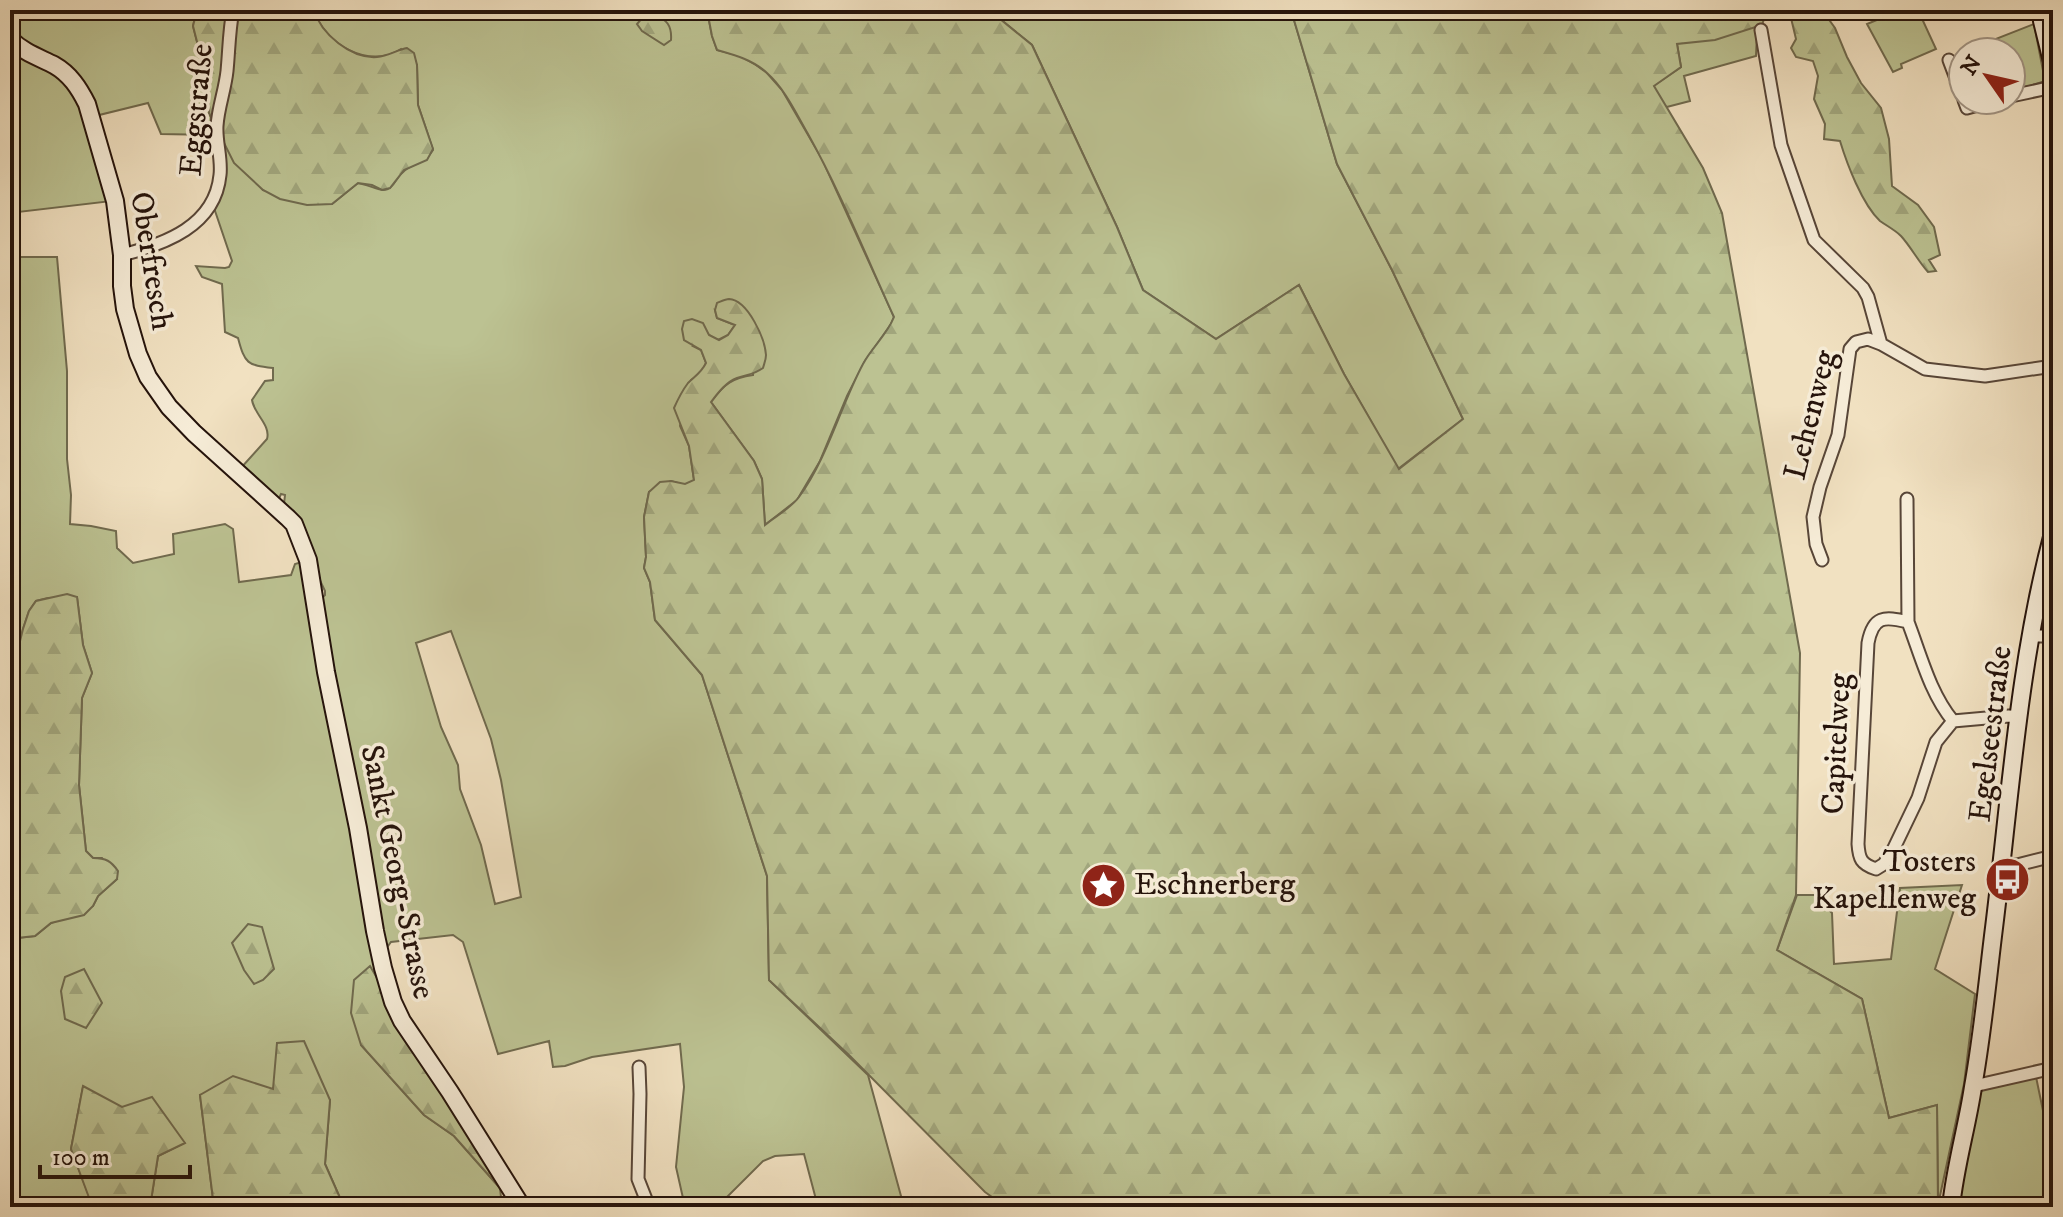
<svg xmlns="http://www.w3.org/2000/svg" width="2063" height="1217" font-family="'IM FELL DW Pica',serif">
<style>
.green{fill:#bcc292;stroke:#706a4e;stroke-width:2;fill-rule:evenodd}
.forest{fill:url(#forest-firs);stroke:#706a4e;stroke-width:2}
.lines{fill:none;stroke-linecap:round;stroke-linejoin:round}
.street-casing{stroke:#584638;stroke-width:15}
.secondary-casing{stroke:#25130b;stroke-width:20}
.street{stroke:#f6ecd7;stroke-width:11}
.secondary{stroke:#f6ecd7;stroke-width:16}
.labels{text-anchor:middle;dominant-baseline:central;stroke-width:7;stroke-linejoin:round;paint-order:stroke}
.street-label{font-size:32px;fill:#25130b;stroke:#f6ecd7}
.poi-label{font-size:32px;fill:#25130b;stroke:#f6ecd7;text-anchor:end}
</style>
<defs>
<pattern id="forest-firs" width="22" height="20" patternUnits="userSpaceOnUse" patternTransform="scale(2)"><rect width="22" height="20" fill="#bcc292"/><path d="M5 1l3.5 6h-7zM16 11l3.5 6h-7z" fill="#a1a67d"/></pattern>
</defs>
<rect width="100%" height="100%" fill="#f1e1c1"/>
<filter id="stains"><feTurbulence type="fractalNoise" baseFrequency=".0025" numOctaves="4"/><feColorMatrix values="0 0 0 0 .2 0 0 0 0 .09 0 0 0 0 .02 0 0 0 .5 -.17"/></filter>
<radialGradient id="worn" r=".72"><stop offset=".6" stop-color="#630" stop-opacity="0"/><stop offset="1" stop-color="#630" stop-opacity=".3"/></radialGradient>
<path class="green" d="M10,10H197L193,26L207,81L209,113L215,125L214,135L161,134L148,103L95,116L50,57L51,54L46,52L41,55L10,32Z
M314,10H707L712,36L717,50L740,56L756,65L767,73L782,90L822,159L894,317L891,324L865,361L847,396L820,461L797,500L765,525L762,479L754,461L711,402C724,384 732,378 753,375L758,331L715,310L717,318L735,325L728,335L718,340L709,335L693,346L701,350L706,363L702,372L691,380L680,426L689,446L694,480L685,485L671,481L649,492L644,517L646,557L644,568L650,582L655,620L702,675L767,876L769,980L868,1075L904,1207H818L804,1154L775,1156L763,1161L717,1207H685L676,1167L684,1087L680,1044L592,1057L565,1066L553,1067L549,1041L498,1054L463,942L453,935L391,942L385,950L328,671L321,599L325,595V591L284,504L285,495L281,494L277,503L240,469L267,439C271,425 254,414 252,400L265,381L273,380V368C247,365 245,364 238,338L225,332L222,284L202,277L196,266L225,268L229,267L232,261L213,205L220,135L251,177L263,190L332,204L358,183C365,184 379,190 383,190C393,190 396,178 402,173C414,160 422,168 433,150L418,105L417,65L401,49C369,70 324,44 314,10ZM451,631L491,739L501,780L521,897L495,904L481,845L460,789L458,765L441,727L416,643Z
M989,10H1291L1337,164L1392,270L1463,419L1398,469L1344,374L1299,285L1216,339L1143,290L1117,227L1032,45Z
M1684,10H1758L1756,56L1684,76L1690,101L1659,109L1653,86L1681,67L1677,44L1685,17Z
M1901,10H1918L1936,49L1901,64L1902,68L1893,72L1867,24Z
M2034,24L2045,81L2011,92V52H1992L1988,42Z
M10,45L51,68L78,93L112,201L10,213Z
M10,257H57L67,371V459L71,495L70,524L91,526L116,531L117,548L133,563L174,554L173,534L225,524L233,529L239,582L291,575L295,564L305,561L378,979L361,1045L424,1115L454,1136L500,1188L502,1207H344L325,1164L330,1100L273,1089L200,1095L214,1207H150L158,1156L184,1143L83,1087L71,1149L92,1204L88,1207H10V936L17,938L35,936L51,923L93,906L98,896L117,879L102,858H93L86,851L79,785L82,698L92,673L83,645L77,597L48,598L36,601L29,611L23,629L15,661L10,737Z
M1962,885L1935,969L1975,994L1964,1084L1938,1205L1937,1105L1889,1118L1862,999L1777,950L1797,895H1815L1832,913L1834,964L1891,959L1900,888Z
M2035,1072L2053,1159V1207H1958L1980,1084Z"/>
<path class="forest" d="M197,10H314C321,34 351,59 377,57C388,56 397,50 407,48L414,53L417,65L418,105L433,149L427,160L404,170L390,188L382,190L372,185L358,183L332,204L307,205L280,199L263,190L234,163L209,113L207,81L193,26Z
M707,10H989L1032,45L1117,227L1143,290L1216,339L1299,285L1344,374L1399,469L1463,419L1392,270L1337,164L1291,10H1684L1685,17L1705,18L1732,10H1767L1762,25L1715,40L1677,44L1681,67L1654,86L1703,168L1722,213L1800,653L1796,895L1777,950L1862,999L1889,1118L1937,1105L1938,1207H1080L1079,1201L1054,1207H1006L985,1192L850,1056L769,980L767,876L702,675L655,620L650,582L644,568L646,557L644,517L649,492L660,482L671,481L685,484L694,480L689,446L674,408C678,399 682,391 688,383C695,376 701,373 706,363L701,350L684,340L682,329L684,321L692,319L703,323L709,335L719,340L728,335L735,325L717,318L715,310L717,303C720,302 725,299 729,299C748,300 765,339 766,355C766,360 764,364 763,368C753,375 748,374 737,378C726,382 718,393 711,402L754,461L762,479L765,525C776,516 791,508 799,497C828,457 840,407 863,364C872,347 887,335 894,317C866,256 841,193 808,134C796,113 785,89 767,73C753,60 735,55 717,50L712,36Z
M1767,10H1822L1835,28L1847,57L1861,83L1881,108L1889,139L1892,186L1918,205L1934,227L1940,255L1929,260L1936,271L1928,272C1918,261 1911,247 1901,236C1895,230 1887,226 1880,221C1862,204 1847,164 1840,141L1824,139L1825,124L1814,99L1818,76L1813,61L1796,57L1791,48L1796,39L1791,18Z
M654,15C667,19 672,26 671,40L664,45L642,31L637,24L643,17Z
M67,594L77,597L83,645L92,673L82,698L79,785L86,851L93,858C106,858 111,861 118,871L117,879L98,896L93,906L84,915L51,923L35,936L17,938L10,936L11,697L15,661L23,629L29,611L36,601Z
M248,924L262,927L274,969L263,980L254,984L244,970L232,943Z
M370,966L500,1188L454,1136L424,1115L361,1045L351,1013L354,980Z
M84,969L102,1003L86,1028L65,1019L61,991L65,977Z
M304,1041L330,1100L325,1164L344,1207H214L200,1095L233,1076L273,1089L277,1043Z
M83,1086L122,1107L152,1097L185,1143L158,1156L150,1207H88L91,1203L71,1149Z"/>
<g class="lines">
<defs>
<path id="street" d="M1761,30L1781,145L1814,240L1863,288L1868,297L1881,344
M1949,60L1963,97
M2011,96L2053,87
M1964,100L1967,108L1996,100
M122,255C165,244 215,226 220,175C222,159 216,142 217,126C218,108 225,90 227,71C229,51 229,31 233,10
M1907,499L1908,622
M1822,560L1816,544L1813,517L1820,487L1838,435L1850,349L1856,342L1868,339L1881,344L1925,369L1985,376L2053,366
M2031,636H2053
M1953,721L1936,742L1918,798L1894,848L1884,864L1876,869C1861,864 1859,859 1858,844L1868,643C1873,616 1884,616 1908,622C1921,656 1930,693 1953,721L2009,716L2019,717
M2002,865H2017L2053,856
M639,1067L640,1094L638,1179L649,1207
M1974,1086L2053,1068"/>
<path id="secondary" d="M2047,14L2042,21L2053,66
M10,39C23,52 38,57 54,65C70,74 79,88 87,104L115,201L122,255V286L125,309L138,354L148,377L169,407L194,433L288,518L294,524L308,560L326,672L358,828L375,931L383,968L393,1002L402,1021L450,1092L522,1207
M1951,1207C1955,1167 1967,1127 1973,1087C1982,1037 1987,986 1993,936C2010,802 2018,664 2053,533"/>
</defs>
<use href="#street" class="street-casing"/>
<use href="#secondary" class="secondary-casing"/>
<use href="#street" class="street"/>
<use href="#secondary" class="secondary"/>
</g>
<defs>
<symbol id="bus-disc" viewBox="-11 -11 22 22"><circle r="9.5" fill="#8f2418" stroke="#f6ecd7"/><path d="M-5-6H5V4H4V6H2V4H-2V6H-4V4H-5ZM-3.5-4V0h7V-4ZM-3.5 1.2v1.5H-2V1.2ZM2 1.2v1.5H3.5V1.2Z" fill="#fff"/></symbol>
<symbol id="sight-disc" viewBox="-11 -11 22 22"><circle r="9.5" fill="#8f2418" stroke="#f6ecd7"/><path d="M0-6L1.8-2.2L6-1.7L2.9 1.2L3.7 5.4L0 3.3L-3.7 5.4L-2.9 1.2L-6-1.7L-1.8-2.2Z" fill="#fff"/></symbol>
</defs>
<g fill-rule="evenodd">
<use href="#bus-disc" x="1982" y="854" width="51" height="51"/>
<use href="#sight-disc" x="1078" y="860" width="51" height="51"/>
</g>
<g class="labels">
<g class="street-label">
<text transform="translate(197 110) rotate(-85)">Eggstraße</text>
<text transform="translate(151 261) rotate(81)">Oberfresch</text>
<text transform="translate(1811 415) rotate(-76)">Lehenweg</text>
<text transform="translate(1991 734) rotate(-83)">Egelseestraße</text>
<text transform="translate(1837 744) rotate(-87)">Capitelweg</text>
<text transform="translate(397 872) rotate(78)">Sankt Georg-Strasse</text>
</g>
<g class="poi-label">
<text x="1976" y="862">Tosters<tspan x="1976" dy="37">Kapellenweg</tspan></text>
<text x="1134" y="885" text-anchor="start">Eschnerberg</text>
</g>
</g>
<rect width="2063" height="1217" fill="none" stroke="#f1e1c1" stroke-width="40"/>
<rect x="12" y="12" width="2039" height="1193" fill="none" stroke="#25130b" stroke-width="4"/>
<rect x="20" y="20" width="2023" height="1177" fill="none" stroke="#25130b" stroke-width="2"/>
<g transform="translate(1987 76) rotate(304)"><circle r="38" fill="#f6ecd7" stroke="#a29585" stroke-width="2"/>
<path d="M0-6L14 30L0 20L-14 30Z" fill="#8f2418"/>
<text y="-12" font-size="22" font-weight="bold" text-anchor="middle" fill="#25130b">N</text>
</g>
<path d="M40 1165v12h150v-12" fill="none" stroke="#25130b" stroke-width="4"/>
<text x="52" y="1165" font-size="24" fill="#25130b" stroke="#f6ecd7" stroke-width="6" paint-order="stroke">100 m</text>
<rect width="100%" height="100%" filter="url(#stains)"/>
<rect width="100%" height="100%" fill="url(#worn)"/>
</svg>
